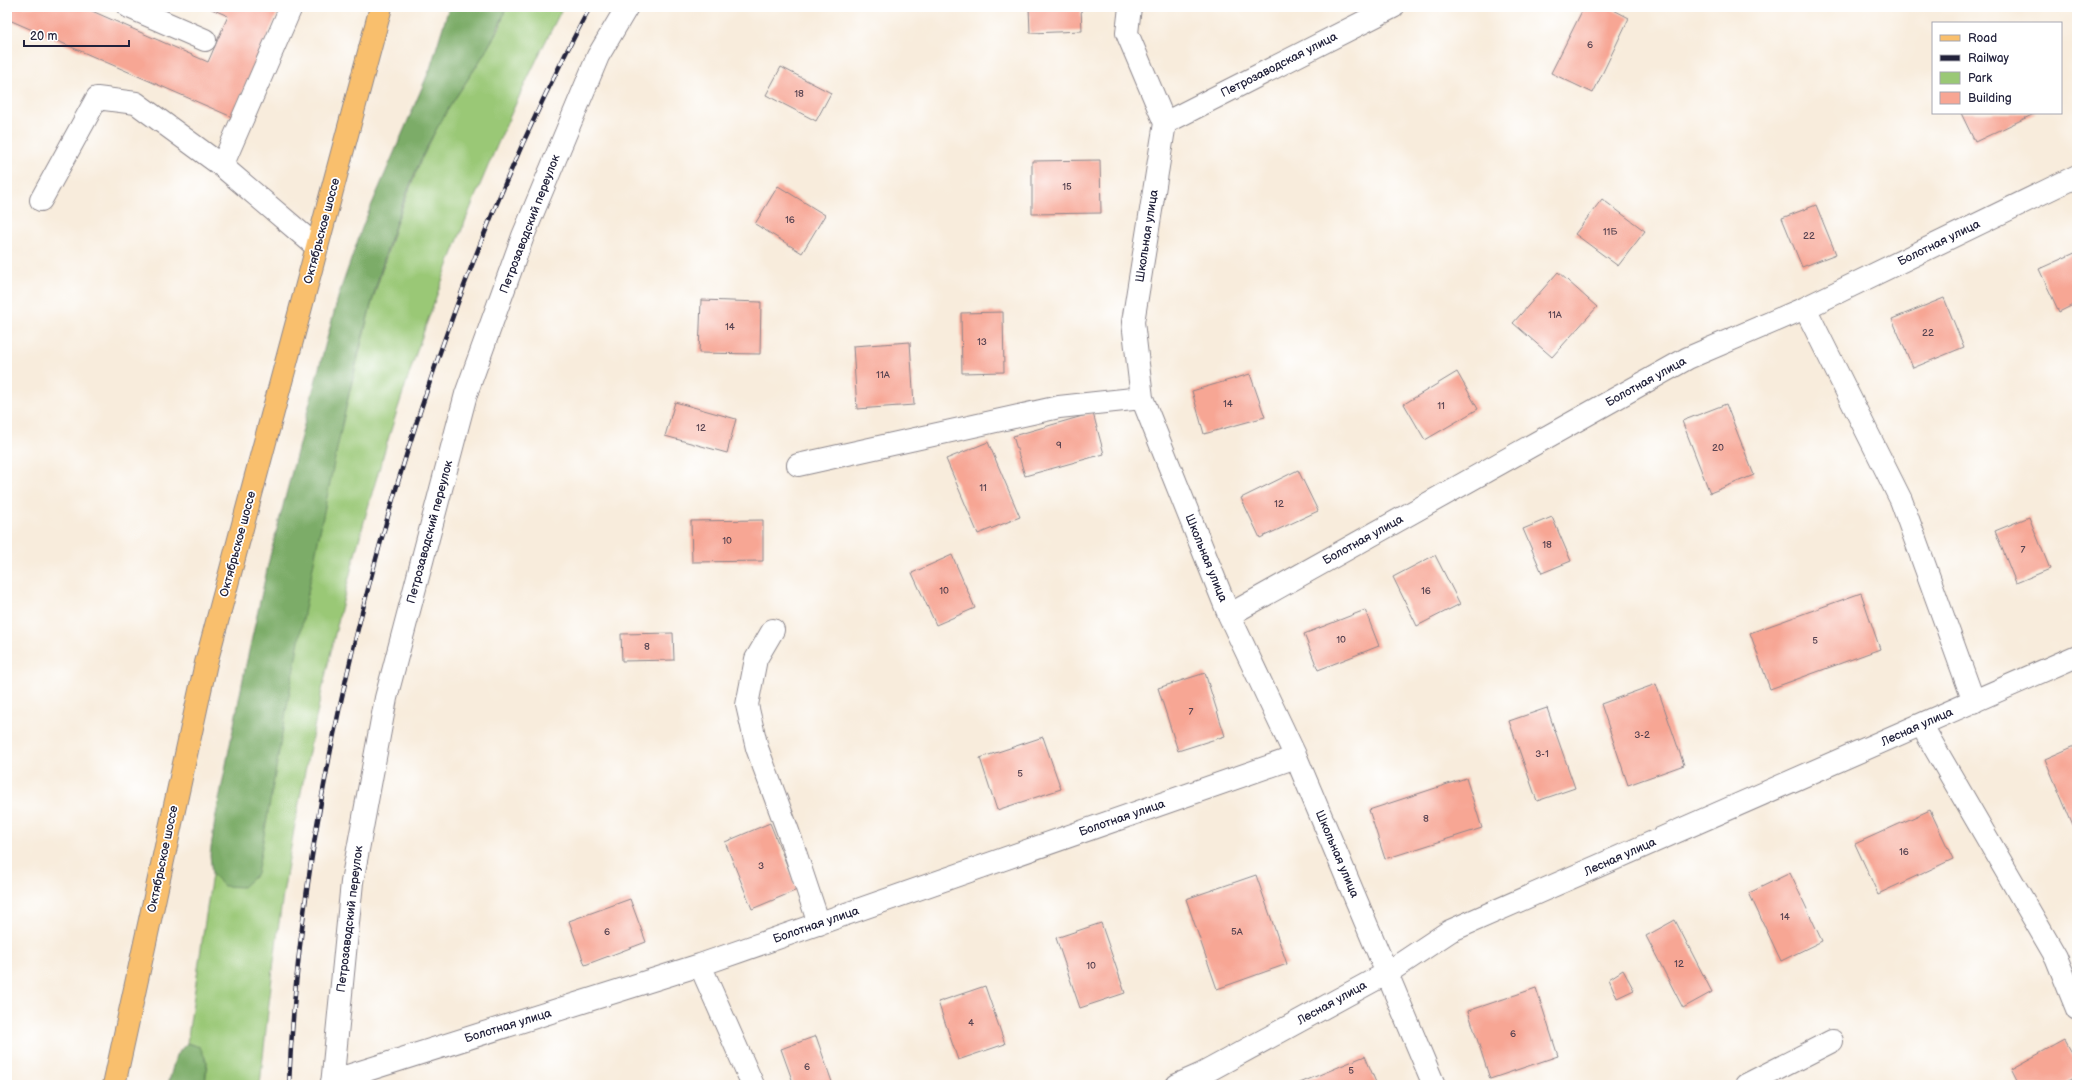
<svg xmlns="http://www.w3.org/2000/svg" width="2084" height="1092" font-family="'Balsamiq Sans',sans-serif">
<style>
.green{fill:#9ac876;stroke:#5e7558}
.forest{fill:#7bac67;stroke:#4e6751}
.building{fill:#f7a694}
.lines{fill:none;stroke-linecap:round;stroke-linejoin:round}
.minor-casing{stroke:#8d878c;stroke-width:24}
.major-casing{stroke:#8d878c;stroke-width:24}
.minor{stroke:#fff;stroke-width:22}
.major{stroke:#f9bf6d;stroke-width:22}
.rail-casing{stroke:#22223b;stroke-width:4.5}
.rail{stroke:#fff;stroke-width:3;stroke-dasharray:9;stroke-linecap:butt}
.labels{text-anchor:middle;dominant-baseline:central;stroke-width:3.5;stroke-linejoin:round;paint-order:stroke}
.number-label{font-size:10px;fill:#574351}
.street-label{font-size:12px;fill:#22223b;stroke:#fff}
</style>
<rect width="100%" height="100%" fill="#fff"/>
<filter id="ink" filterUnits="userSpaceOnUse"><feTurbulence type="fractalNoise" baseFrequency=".025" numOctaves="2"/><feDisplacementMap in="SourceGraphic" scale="8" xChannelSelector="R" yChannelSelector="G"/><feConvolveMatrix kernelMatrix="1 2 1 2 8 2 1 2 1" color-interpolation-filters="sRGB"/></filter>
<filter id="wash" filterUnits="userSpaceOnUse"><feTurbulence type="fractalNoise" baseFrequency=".012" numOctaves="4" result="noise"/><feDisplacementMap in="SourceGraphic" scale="16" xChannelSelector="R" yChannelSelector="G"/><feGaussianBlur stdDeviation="0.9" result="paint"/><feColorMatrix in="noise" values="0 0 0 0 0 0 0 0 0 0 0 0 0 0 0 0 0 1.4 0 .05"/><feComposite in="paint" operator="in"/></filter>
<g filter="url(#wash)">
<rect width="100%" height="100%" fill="#f8ecdc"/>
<path class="green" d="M506,7H563C421,282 334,584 284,888C274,954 267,1020 260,1085H205L207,1062L187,1043L212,874L224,886L302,614L339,435L370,309L397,221L421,160L442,118L476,67L500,27Z"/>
<path class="forest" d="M449,7H506C493,49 464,81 443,118C423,150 409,186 396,222C366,311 346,404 327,497C301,622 280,748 257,874L243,887L224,886L212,874L210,855L215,820L245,669L270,556L312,394L339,294L363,225L430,69Z
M187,1043L200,1047L207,1062L205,1085H168L176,1055Z"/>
<g id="blocks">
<path class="building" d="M10,7H83L208,62L228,16L207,7H280L232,117L7,19Z
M1029,7H1081L1082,31L1030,33Z
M1584,7H1608L1629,18L1593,93L1551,73Z
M781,67L831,93L816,121L766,95Z
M1961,113H2036L1975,142Z
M1100,160L1101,213L1032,214V161Z
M778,186L825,215L802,253L755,224Z
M1602,199L1645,231L1618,266L1575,234Z
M1816,205L1836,254L1802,267L1782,218Z
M2077,252V303L2059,312L2039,269Z
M1558,272L1597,307L1552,357L1513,323Z
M1944,298L1964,347L1913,368L1892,319Z
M701,300L761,302L760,354L699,353Z
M1003,312L1004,372L962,373L961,313Z
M910,342L914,405L857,409L853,346Z
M1457,372L1478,409L1425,440L1404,404Z
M1250,374L1265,417L1204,434L1192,391Z
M675,402L736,419L727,453L665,436Z
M1726,404L1754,475L1710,493L1682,421Z
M1093,413L1104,454L1025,476L1013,436Z
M988,442L1020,517L978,534L946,459Z
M1298,470L1318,511L1260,538L1241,498Z
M1552,517L1571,561L1542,573L1523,529Z
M2029,517L2050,569L2016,583L1995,531Z
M763,520V561L692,562L691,521Z
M952,555L975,608L936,625L912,573Z
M1435,555L1460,604L1417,626L1393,577Z
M1861,593L1880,649L1770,689L1750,633Z
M1365,610L1379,646L1318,670L1304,634Z
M673,633L674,660L622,661L621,634Z
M1205,673L1225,736L1178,751L1158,688Z
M1656,684L1684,765L1628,785L1601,704Z
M1547,708L1575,788L1537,801L1509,721Z
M1043,737L1061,789L997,810L980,758Z
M2077,745V825L2073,826L2045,759Z
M1466,778L1482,828L1385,859L1369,810Z
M1930,810L1953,859L1878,894L1855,844Z
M770,823L797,890L752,909L725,842Z
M1790,873L1822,941L1781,961L1749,893Z
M1256,875L1287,964L1217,989L1186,899Z
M630,899L646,942L585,965L569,921Z
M1675,920L1712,992L1683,1008L1646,936Z
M1101,923L1125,993L1080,1008L1056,938Z
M1623,970L1634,990L1617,998L1609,979Z
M985,986L1005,1044L958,1060L938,1002Z
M1536,988L1558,1056L1490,1079L1468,1011Z
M816,1036L833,1085H794L781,1049Z
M2064,1040L2077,1064V1076L2060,1085H2019L2011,1069Z
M1365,1056L1377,1085H1295Z"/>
</g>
</g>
<g filter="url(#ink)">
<use href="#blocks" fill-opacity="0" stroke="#8d878c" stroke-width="1"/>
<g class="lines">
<defs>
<path id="minor" d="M129,7L205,40
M291,7L222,166L317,247
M1130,7L1127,33L1165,123L1133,322L1142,398L1229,615L1296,757L1434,1085
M1165,123L1393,7
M41,200L97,98L136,103L222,166
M1805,308L1901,500L1974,702
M798,465L1059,407L1142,398
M1229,615L1688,358L1805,308L2077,176
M773,630L756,659L747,705L757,748L789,834L819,924
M1922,726L2056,957L2077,1009
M700,965L753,1085
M332,1081L700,965L1296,757
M332,1085L352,882L386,698L466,394L523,236L598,56L627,7
M1177,1085L1202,1074L1387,973L1450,931L2077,656
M1746,1085L1832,1041"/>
<path id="major" d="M114,1085L206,663L381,7"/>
</defs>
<use href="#minor" class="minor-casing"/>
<use href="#major" class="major-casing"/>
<use href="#minor" class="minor"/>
<use href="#major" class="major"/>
<defs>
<path id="rail" d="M289,1085C297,894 334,706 386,523C437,345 502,170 590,7"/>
</defs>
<use href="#rail" class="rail-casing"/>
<use href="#rail" class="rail"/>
</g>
</g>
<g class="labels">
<g class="number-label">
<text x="1590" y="45">6</text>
<text x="799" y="94">18</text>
<text x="1067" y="187">15</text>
<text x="790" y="220">16</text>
<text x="1610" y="232">11Б</text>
<text x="1809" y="236">22</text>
<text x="1555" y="315">11А</text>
<text x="730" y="327">14</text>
<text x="1928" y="333">22</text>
<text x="982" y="342">13</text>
<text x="883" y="375">11А</text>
<text x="1228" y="404">14</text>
<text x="1441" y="406">11</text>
<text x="701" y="428">12</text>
<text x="1059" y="445">9</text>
<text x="1718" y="448">20</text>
<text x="983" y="488">11</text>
<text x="1279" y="504">12</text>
<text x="727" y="541">10</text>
<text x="1547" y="545">18</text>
<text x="2023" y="550">7</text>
<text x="944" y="591">10</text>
<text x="1426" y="591">16</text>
<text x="1341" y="640">10</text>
<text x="1815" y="641">5</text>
<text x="647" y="647">8</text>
<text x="1191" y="712">7</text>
<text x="1642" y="735">3-2</text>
<text x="1542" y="754">3-1</text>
<text x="1020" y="774">5</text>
<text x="1426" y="819">8</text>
<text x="1904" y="852">16</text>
<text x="761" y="866">3</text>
<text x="1785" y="917">14</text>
<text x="607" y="932">6</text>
<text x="1237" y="932">5А</text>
<text x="1679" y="964">12</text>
<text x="1091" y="966">10</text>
<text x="971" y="1023">4</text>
<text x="1513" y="1034">6</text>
<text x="807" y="1067">6</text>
<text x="1351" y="1071">5</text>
</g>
<g class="street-label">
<text transform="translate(1279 65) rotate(-27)">Петрозаводская улица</text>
<text transform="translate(530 224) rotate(-69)">Петрозаводский переулок</text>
<text transform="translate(322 231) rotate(-75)">Октябрьское шоссе</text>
<text transform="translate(1147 236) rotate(-81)">Школьная улица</text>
<text transform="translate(1939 243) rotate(-26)">Болотная улица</text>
<text transform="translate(1646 382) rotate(-29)">Болотная улица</text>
<text transform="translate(430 532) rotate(-75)">Петрозаводский переулок</text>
<text transform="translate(1363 540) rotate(-29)">Болотная улица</text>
<text transform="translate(238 544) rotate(-75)">Октябрьское шоссе</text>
<text transform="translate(1206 558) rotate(68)">Школьная улица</text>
<text transform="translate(1917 727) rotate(-24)">Лесная улица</text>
<text transform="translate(1122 818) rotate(-19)">Болотная улица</text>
<text transform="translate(1337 854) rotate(67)">Школьная улица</text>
<text transform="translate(1620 857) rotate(-24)">Лесная улица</text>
<text transform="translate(163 859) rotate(-78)">Октябрьское шоссе</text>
<text transform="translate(350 919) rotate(-83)">Петрозаводский переулок</text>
<text transform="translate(816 925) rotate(-19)">Болотная улица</text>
<text transform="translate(1332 1003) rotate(-29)">Лесная улица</text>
<text transform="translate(508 1026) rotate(-17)">Болотная улица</text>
</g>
</g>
<rect width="2084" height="1092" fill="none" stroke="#fff" stroke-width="24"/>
<rect x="1932" y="22" width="130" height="92" fill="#ffffff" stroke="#a7a7b1"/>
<rect x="1940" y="35" width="20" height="6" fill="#f9bf6d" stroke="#a7a7b1"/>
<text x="1968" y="42" font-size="12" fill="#22223b">Road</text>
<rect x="1940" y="55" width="20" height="6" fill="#22223b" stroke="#a7a7b1"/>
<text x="1968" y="62" font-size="12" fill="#22223b">Railway</text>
<rect x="1940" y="72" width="20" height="12" fill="#9ac876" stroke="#a7a7b1"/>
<text x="1968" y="82" font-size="12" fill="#22223b">Park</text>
<rect x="1940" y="92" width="20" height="12" fill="#f7a694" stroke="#a7a7b1"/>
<text x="1968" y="102" font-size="12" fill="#22223b">Building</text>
<path d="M24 40v6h105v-6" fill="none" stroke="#22223b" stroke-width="2"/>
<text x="30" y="40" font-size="12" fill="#22223b" stroke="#ffffff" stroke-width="3" paint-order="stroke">20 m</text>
</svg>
